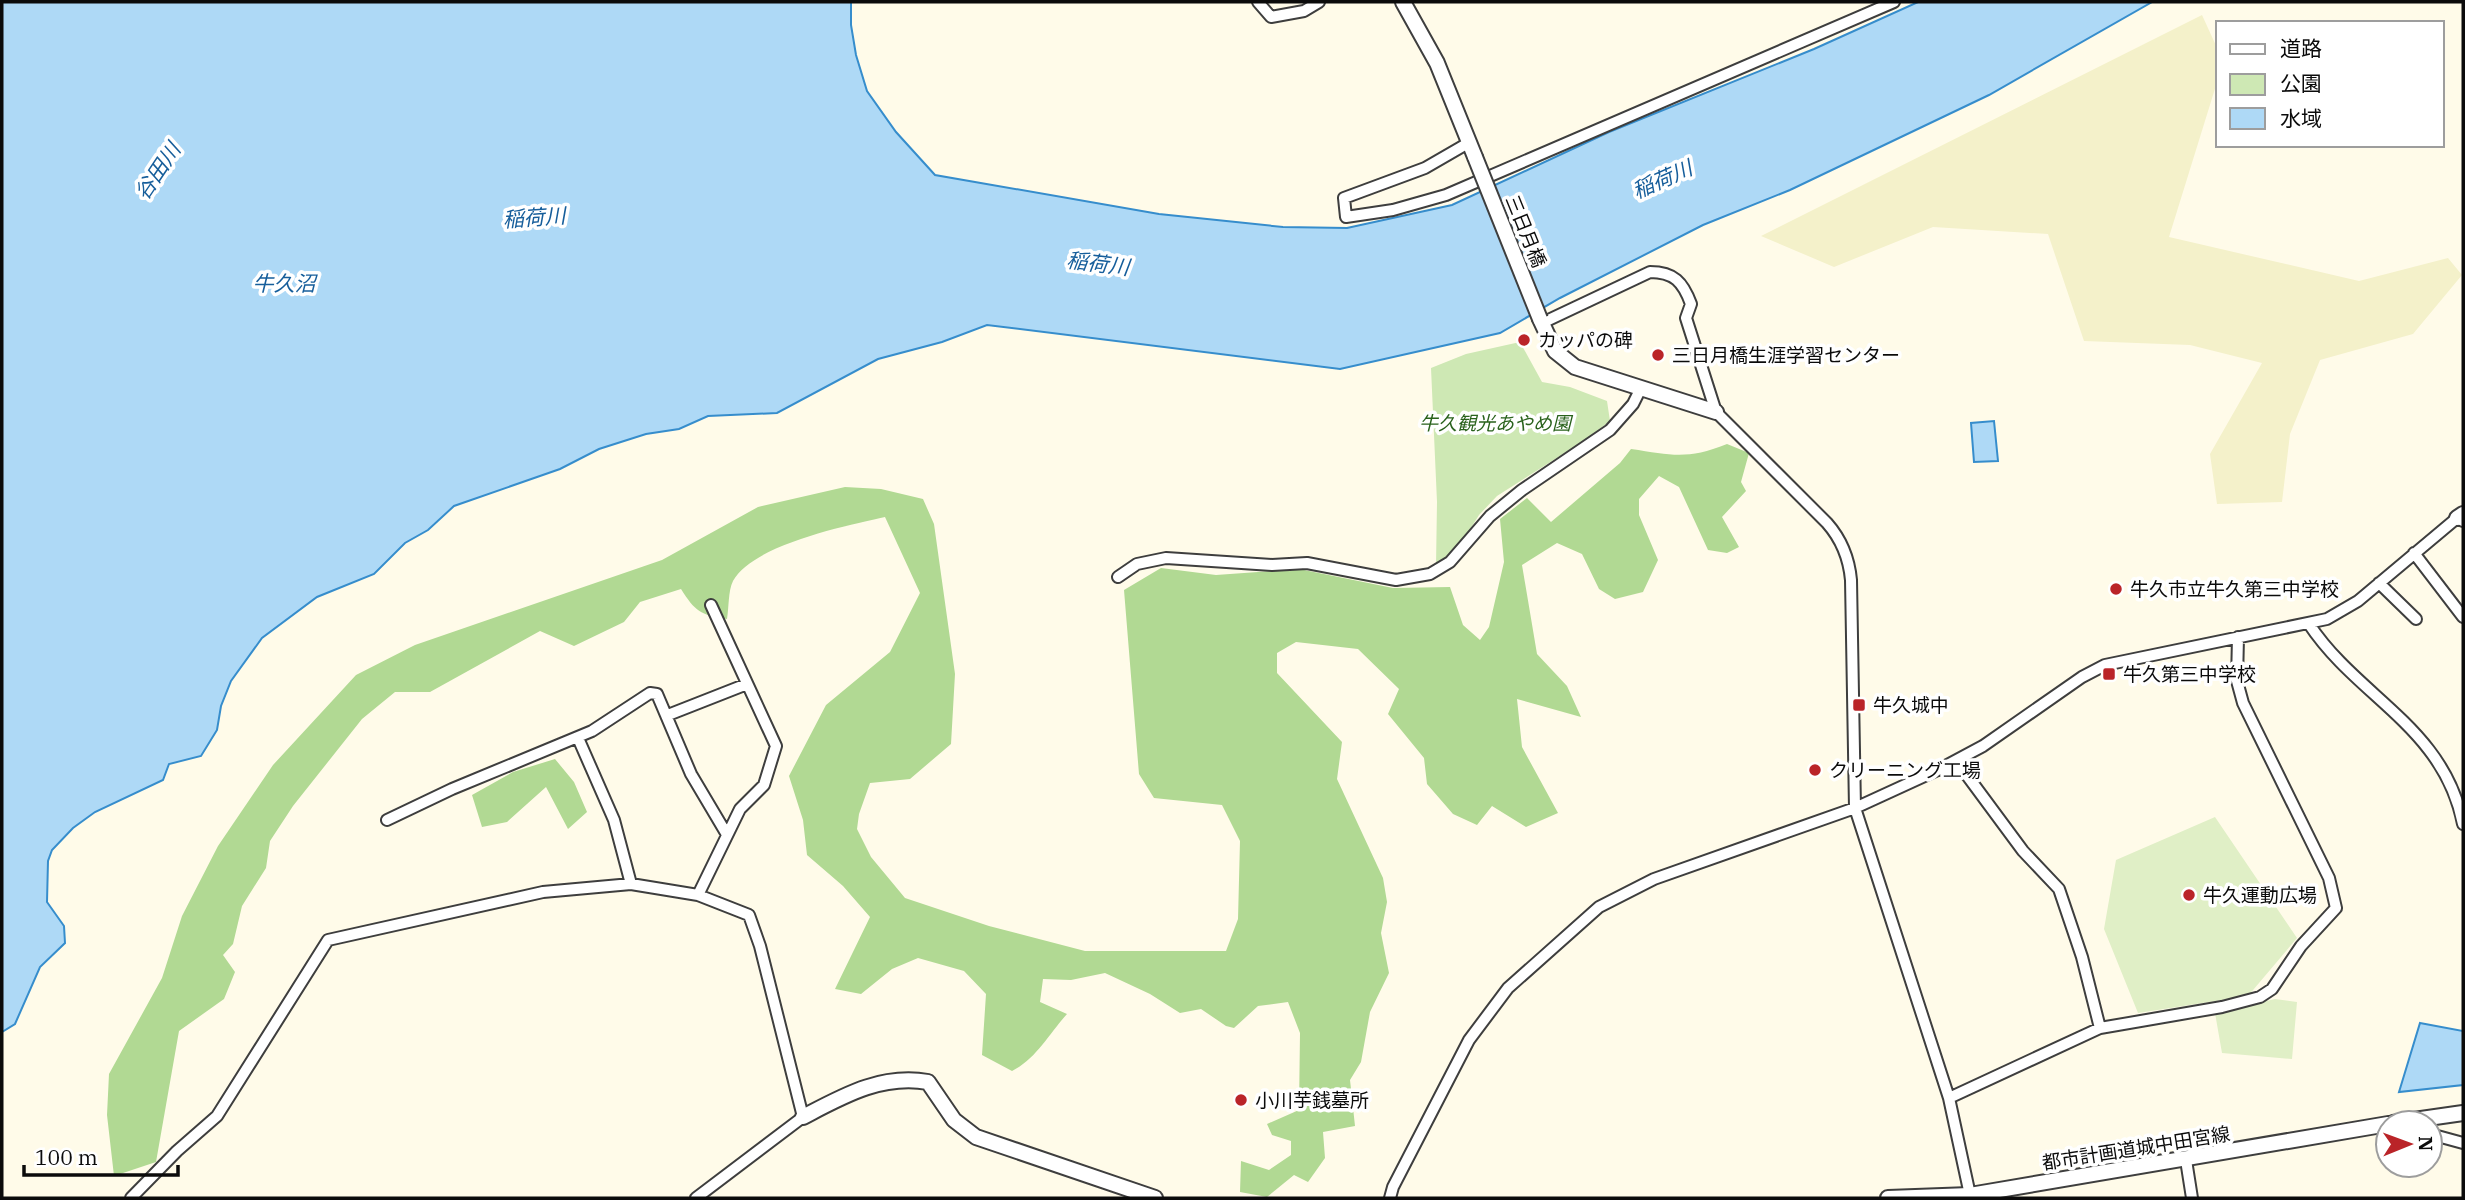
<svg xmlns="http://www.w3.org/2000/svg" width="2465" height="1200" font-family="'IBM Plex Serif','Noto Sans JP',serif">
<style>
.farmland{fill:#f4f1ca}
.green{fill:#cee8b4}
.forest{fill:#b1d993}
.pitch{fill:#e0efc6}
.water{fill:#aed9f6;stroke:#368dcc;stroke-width:2}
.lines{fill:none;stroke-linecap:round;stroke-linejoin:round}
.minor-casing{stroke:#3e3e3e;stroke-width:14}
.tertiary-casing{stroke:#3e3e3e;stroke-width:18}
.minor{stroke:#fff;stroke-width:10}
.tertiary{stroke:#fff;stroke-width:14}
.tertiary-bridge-casing{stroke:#3e3e3e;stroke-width:18;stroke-linecap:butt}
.tertiary-bridge{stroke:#fff;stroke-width:14}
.poi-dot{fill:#ba2428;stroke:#fff;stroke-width:2.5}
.labels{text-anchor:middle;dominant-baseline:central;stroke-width:7;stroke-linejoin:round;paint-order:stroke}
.street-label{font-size:19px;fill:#0b0b0b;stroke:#fff}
.poi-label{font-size:19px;fill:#0b0b0b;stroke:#fff;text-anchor:start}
.park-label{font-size:19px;font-style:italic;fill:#29621c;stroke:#fff}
.water-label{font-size:21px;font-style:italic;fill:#165e9b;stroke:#fff}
</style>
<rect width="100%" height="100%" fill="#fffbe9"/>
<path class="farmland" d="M2202,15L2218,50V79L2169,237L2359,281L2448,258L2462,275L2413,334L2320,360L2290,434L2282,502L2217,504L2210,454L2262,363L2190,345L2084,341L2048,234L1933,227L1834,267L1761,236Z"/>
<path class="green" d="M1520,342L1542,382L1570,387L1607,401L1610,421L1585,440L1497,496L1479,515L1461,544L1436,566L1437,502L1431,368L1466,354Z"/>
<path class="forest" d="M1727,444L1749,453L1741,482L1746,491L1722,517L1739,547L1727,553L1708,550L1679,487L1659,476L1639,499V515L1658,560L1643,592L1615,599L1599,589L1582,554L1557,543L1522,565L1537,654L1567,686L1581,717L1517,699L1522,747L1558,813L1526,827L1492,806L1477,825L1453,814L1427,784L1424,758L1388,714L1399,689L1358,649L1296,642L1277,653V673L1342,742L1337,779L1383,878L1387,902L1381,933L1389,973L1370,1012L1361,1062L1350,1080L1355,1126L1323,1132L1325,1158L1308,1182L1294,1175L1267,1197L1240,1192L1241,1161L1269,1170L1291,1155V1141L1272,1135L1267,1124L1299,1110L1300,1033L1288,1002L1258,1006L1234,1028L1226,1026L1201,1009L1180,1013L1150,994L1105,973L1071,980L1043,979L1040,1002L1067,1014C1049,1034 1036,1059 1012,1071L982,1055L986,994L964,971L918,958L892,969L861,994L835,989L870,917L843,886L807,855L803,820L789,776L826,705L890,652L920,593L885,517C846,526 754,544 733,581C728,591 729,608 727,619C700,615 695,611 681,589L640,602L624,622L574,646L540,631L430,692H395L362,719L293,806L270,841L266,868L242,906L233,944L223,955L235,972L224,999L179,1031L156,1162L114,1176L107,1115L109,1074L162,978L182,916L218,846L273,765L356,675L415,645L662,560L758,507L845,487L881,489L923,499L934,524L955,674L951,744L910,779L870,783L859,814L857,829L871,857L905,898L989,926L1085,951H1226L1238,919L1240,841L1222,805L1154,798L1139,774L1124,590L1161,568L1216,575L1299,569L1393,588L1450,587L1463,625L1480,640L1489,627L1504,562L1500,519L1527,498L1551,522L1620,463L1631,449C1672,455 1687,460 1727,444Z
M555,759L574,782L587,812L568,829L546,787L507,822L482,827L472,795L513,772Z"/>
<path class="pitch" d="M2215,817L2297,938L2248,996L2138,1013L2104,929L2116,860Z
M2275,999L2297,1002L2292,1059L2222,1053L2215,1013Z"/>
<path class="water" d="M2,2H851V25L856,55L867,91L896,132L935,175L1159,214L1283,227L1347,228L1452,205L1609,132L1814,49L1918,2H2152L1989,95L1790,190L1703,225L1560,298L1500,333L1340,369L987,325L942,342L878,359L777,413L708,416L679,429L646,434L599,449L560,469L454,506L428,530L405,543L374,574L317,597L262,638L231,681L221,706L217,730L201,756L169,764L163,780L95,812L73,828L52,850L48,861L47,902L64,926L65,943L40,967L15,1024L2,1032Z
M1994,421L1998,461L1974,462L1971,423Z
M2420,1023L2463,1031V1085L2399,1092Z"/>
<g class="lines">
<defs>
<path id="minor" d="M1258,2L1271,17L1304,11L1319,2
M1470,142L1425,168L1344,198L1346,217L1393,210L1446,195L1894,2
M1542,323L1650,272C1674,272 1683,282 1691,304L1686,318L1716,412L1827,523C1842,540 1849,558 1851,580L1855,808L1949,1098L1970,1195
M2414,553L2463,617
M1118,577L1137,564L1166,558L1272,565L1307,563L1396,580L1430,574L1450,562L1490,516L1522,490L1610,430L1633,404L1641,388
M2379,583L2416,619
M2309,624C2358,698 2444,727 2463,824
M668,715L747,684
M578,738L614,820L631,884
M1940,769L1966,774L2023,851L2059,889L2082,957L2100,1028
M387,820L452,789L592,731L650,693L657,694L691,774L726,833
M698,895L740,809L764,785L776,746L711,605
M1949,1098L2100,1028L2222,1007L2260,997L2272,989L2301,946L2336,908L2329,878L2243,703L2237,681L2238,637
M2430,1134L2463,1143
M2186,1160L2192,1198
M131,1198L177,1151L217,1116L328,940L543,892L631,884L698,895L749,915L760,946L803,1117L696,1198
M1390,1198L1393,1187L1469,1040L1508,988L1599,907L1654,879L1855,808L1940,769L1983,746L2082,677L2105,665L2327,619L2358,601L2457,518L2463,521"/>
<path id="tertiary" d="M1403,2L1437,63L1475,157
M1540,319L1555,351L1575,367L1716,412
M2457,518L2463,514
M803,1117C843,1096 881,1074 928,1082L954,1120L976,1137L1155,1198
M2393,1123L2463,1113
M1888,1198L1970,1195L2388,1124"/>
</defs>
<use href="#minor" class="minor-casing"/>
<use href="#tertiary" class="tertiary-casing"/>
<use href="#minor" class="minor"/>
<use href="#tertiary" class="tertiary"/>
<defs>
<path id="tertiary-bridge" d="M1475,157L1540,319"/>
</defs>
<use href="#tertiary-bridge" class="tertiary-bridge-casing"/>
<use href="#tertiary-bridge" class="tertiary-bridge"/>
</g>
<g class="poi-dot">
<circle cx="1524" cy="340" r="7"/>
<circle cx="1658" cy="355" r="7"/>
<circle cx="2116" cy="589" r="7"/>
<rect x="2102" y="667" width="14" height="14" rx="3.5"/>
<rect x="1852" y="698" width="14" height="14" rx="3.5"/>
<circle cx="1815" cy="770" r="7"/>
<circle cx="2189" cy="895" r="7"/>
<circle cx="1241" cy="1100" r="7"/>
</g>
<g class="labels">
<g class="street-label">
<text transform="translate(1526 231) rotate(68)">三日月橋</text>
<text transform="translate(2136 1148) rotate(-9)">都市計画道城中田宮線</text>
</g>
<g class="poi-label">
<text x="1538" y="340">カッパの碑</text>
<text x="1672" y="355">三日月橋生涯学習センター</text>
<text x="2130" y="589">牛久市立牛久第三中学校</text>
<text x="2123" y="674">牛久第三中学校</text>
<text x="1873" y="705">牛久城中</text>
<text x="1829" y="770">クリーニング工場</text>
<text x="2203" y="895">牛久運動広場</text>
<text x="1255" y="1100">小川芋銭墓所</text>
</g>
<g class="park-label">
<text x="1495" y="423">牛久観光あやめ園</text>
</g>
<g class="water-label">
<text transform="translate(157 171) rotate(-56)">谷田川</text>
<text transform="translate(1662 179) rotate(-24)">稲荷川</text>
<text transform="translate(534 217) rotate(-4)">稲荷川</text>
<text transform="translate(1098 263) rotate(7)">稲荷川</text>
<text x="284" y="283">牛久沼</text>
</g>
</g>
<rect width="2465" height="1200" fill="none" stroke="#0b0b0b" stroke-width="7"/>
<rect x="2216" y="21" width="228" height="126" fill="#ffffff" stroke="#9d9d9d" stroke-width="2"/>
<rect x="2230" y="44" width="35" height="10" fill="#ffffff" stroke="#9d9d9d" stroke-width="2"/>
<text x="2280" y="56" font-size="21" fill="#0b0b0b">道路</text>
<rect x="2230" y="74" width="35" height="21" fill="#cee8b4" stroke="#9d9d9d" stroke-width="2"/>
<text x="2280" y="91" font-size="21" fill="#0b0b0b">公園</text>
<rect x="2230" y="108" width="35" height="21" fill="#aed9f6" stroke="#9d9d9d" stroke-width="2"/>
<text x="2280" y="126" font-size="21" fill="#0b0b0b">水域</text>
<g transform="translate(2409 1144) rotate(89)"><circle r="33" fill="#ffffff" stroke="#9d9d9d" stroke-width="2"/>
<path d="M0-5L12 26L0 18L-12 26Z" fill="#ba2428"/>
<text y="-10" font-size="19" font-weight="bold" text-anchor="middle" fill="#0b0b0b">N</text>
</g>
<path d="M24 1165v10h154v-10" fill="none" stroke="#0b0b0b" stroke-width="3.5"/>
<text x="35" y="1165" font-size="21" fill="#0b0b0b" stroke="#ffffff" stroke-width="5" paint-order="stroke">100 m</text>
</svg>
